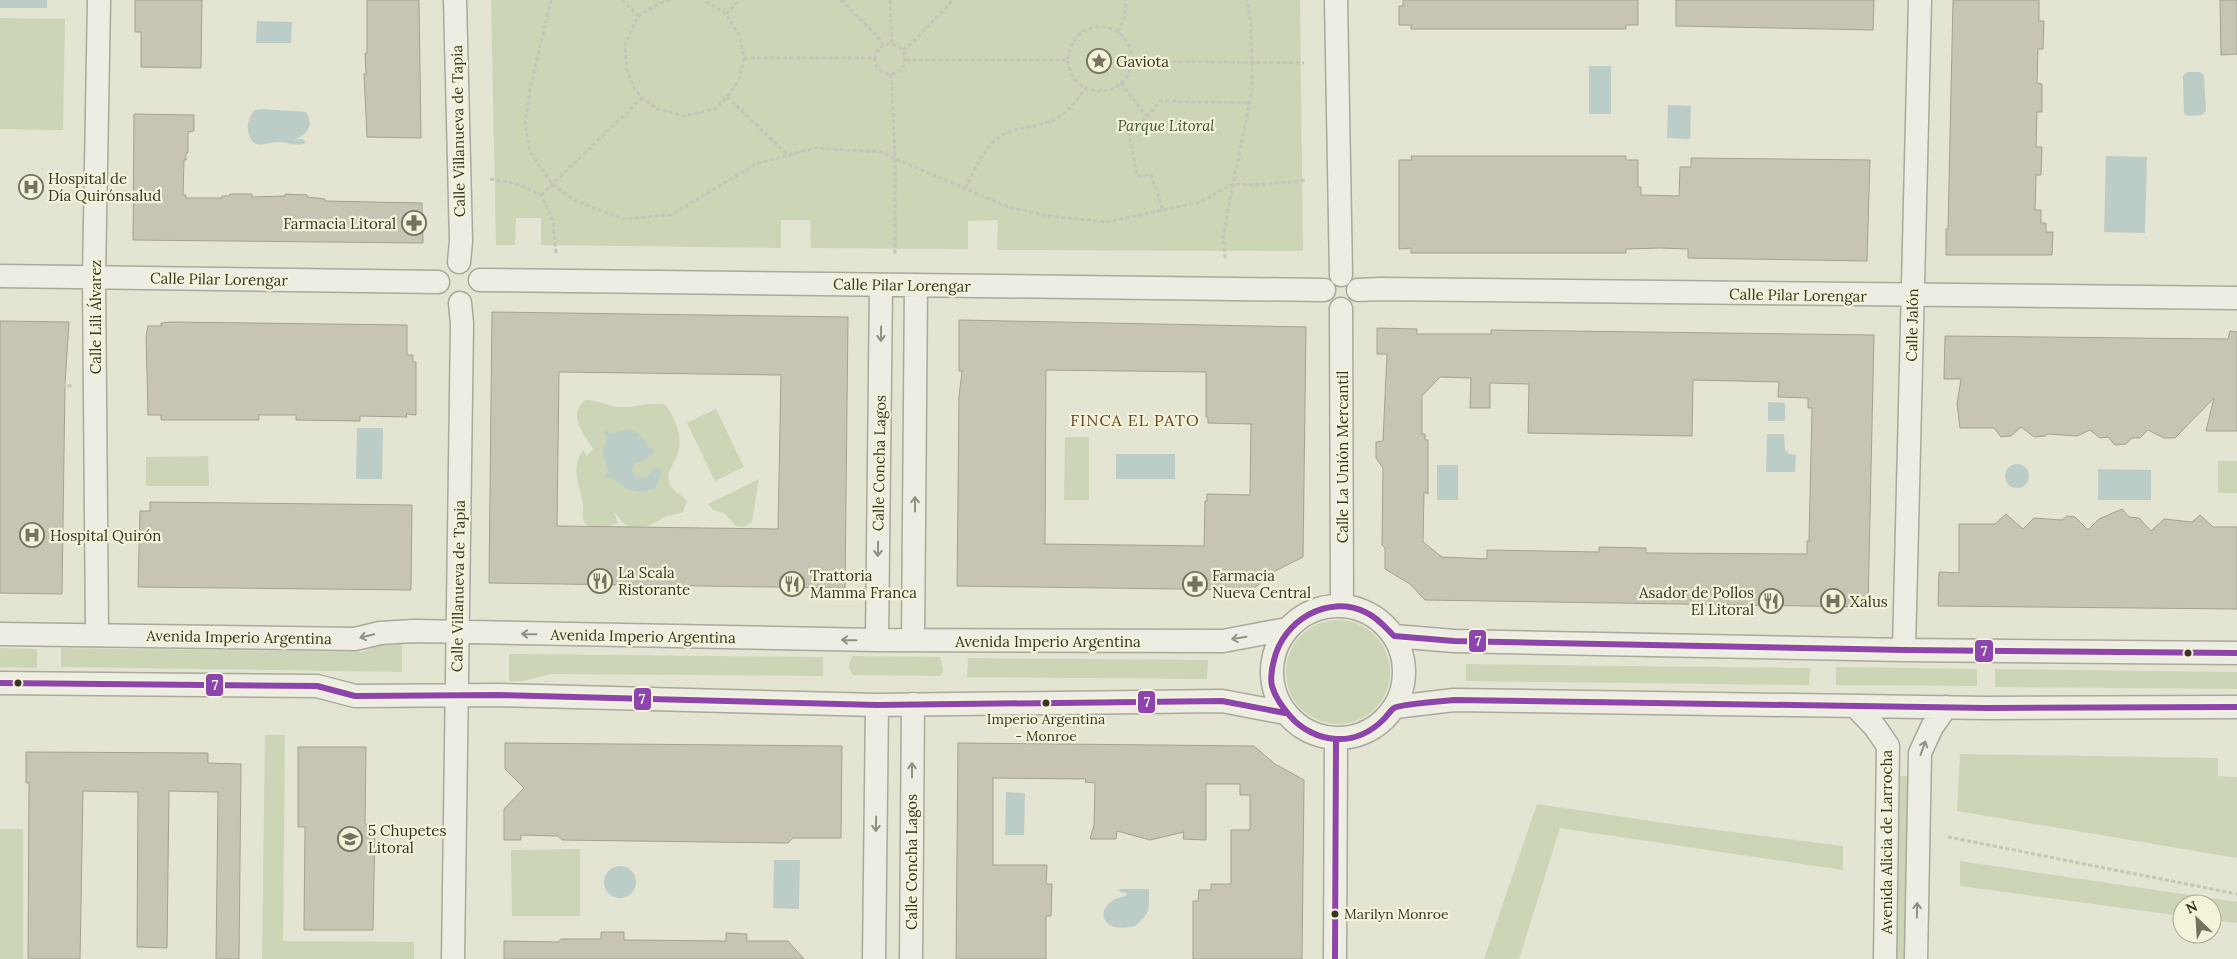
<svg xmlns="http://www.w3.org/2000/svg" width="2237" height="959" font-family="Lora,serif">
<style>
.green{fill:#ccd5b6}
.water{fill:#bcccc6}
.building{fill:#c8c4b3;stroke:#a5a191;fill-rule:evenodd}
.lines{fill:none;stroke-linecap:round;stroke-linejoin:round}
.minor-casing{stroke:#aaa99a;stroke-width:25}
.path{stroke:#c5c5ba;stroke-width:3;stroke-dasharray:4 2.5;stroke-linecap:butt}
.minor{stroke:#edede3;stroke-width:22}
.bus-1-casing{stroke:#f3f3da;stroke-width:10}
.bus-1{stroke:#8e44ad;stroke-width:6}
.oneway{stroke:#939083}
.bus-dot{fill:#393423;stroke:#f3f3da;stroke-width:2}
.labels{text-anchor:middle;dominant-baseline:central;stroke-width:4.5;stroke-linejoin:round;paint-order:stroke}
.bus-label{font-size:14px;fill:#393423;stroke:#f3f3da}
.poi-label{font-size:15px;fill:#393423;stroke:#f3f3da;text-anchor:start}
.park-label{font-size:15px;font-style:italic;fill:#3d542b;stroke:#f3f3da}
.street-label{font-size:15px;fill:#393423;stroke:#f3f3da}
.neighbourhood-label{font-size:16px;letter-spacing:1px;fill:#624426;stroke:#f3f3da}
.line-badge{stroke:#f3f3da;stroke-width:2}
.badge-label{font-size:14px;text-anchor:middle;font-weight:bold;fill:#fff}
</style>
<rect width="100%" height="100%" fill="#e4e4d2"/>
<path class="green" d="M491,0H1300L1303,251L997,250L998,220L968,221V249L811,248L810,220H781V248L541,245V218H516L515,245H496Z
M0,18L65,19L63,130L0,129Z
M586,400C599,400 610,408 622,407C639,407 648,401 666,405C675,419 683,436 678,453C675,463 664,474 670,485C673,491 683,496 687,501L683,512C677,515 670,514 665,517C655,522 640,533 628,526C623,524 618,516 614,512L618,523L606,527L588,526L584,522C582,516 583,511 583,505C580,485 570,469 583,450L587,456L593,449C584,434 566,413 586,400Z
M716,409L744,467L715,481L687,423Z
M1065,437H1089V500H1064Z
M208,456L209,486H146V457Z
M2218,461H2237V493H2218Z
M759,479L752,522L744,527L736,526L724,513L713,510L708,504Z
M1286 672a52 52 0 1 1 104 0a52 52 0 1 1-104 0Z
M382,644H402V672L61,667V648L362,652Z
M0,648L37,649V668L0,667Z
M509,654L823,657V676L551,674L523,681H509Z
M853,656L940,657L943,670L940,676L853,675C848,668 848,664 853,656Z
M968,658L1208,660L1207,679L967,677Z
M1466,664L1810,668L1809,685L1466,681Z
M1836,667L1977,669V686L1836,685Z
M1995,669L2237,672V689L1995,687Z
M265,735H285L283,941L414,942V959H262Z
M1960,754L2218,758V776L2237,777V858L1957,811Z
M1900,776H1908L1905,959H1897Z
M1537,804L1685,826L1843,846V870L1560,828L1519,959H1484Z
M0,829H23V959H0Z
M580,849V916H512L511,850Z
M1960,861L2237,902V923L2212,920V904H2182V916L1960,886Z"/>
<path class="water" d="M0,0H47V8H0Z
M257,21L292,22L291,43H256Z
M1589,66H1611V114H1589Z
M2187,72H2200L2204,76L2206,111L2202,115L2187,116L2184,113L2183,76Z
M1668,105L1691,106L1690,139L1667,138Z
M262,109L306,112C314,124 308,135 295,139H303L306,143C295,147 289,142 278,142C269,142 263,147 254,143C245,134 246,119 255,110Z
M2106,156L2147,157L2145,233L2104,232Z
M1768,402L1785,403V421H1768Z
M357,428H383L382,479H356Z
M627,429C639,432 644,437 649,448L654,449V453L649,455L647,459L634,463L632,470C635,477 639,479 647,478L652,469L656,467L660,468L661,474L656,488L644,492L629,490L612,478H604L608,471L603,451L607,437L604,432L607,431L613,433Z
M1767,434H1784L1785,450L1789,454L1796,455L1795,472H1766Z
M1116,454H1175V479H1116Z
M2005 476a12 12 0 1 1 24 0a12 12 0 1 1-24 0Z
M1437,465H1458V500H1437Z
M2098,469L2151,470V500H2098Z
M1006,792L1025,793L1024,835H1005Z
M774,860H800L799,909L773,908Z
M604 882a16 16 0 1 1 32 0a16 16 0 1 1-32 0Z
M1119,889H1149C1149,908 1151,913 1135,926C1096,936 1093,901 1126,896L1127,893L1120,892Z"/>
<path class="building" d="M135,0H202L201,68L141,67V32H135Z
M367,0H419L421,138L367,137L364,74H366L365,53H367Z
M1403,0H1638V25H1626V29H1411V25H1399V6H1403Z
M1676,0H1874L1873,30L1676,26Z
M1953,0H2039V21H2044L2043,49H2038L2037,83L2042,84V112H2037L2036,147H2042L2041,175H2036L2035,210H2041V223H2046V232H2053L2052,255H1946V229H1948Z
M2220,0H2237V54L2221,55Z
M134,114L194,115V131L188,132V153H186V160H184L183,195H186V198H222V196H229L230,194H252V197L285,196V194L307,195V197L325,199V201L422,203L423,243L133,240Z
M1411,156H1626V160H1638V187H1641V195L1679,196L1680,167H1691V158L1870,160L1867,261L1688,258V249L1660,248L1626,249V253H1411V248L1399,249V160H1412Z
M492,312L848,317L845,588L489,583ZM559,372L781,375L778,529L557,526Z
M959,320L1306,327L1303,557L1273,572L1252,590L957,586L959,397L962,371H959ZM1046,370L1206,372V417H1208V423L1251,424L1250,495L1207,494V501H1205L1204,546L1045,544Z
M0,321L69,322L65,384L62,594L0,593Z
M172,322L407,325V355H413V362H416V415L406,414L407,417L360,416V421L296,420V415H259V420H161V415H148L146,336L148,326H161V323Z
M1377,328L1417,329V334H1491V330L1874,335L1868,607L1425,600L1410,584L1385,569V548L1382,545L1383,468L1376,458V442L1383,441L1387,354H1377ZM1440,377L1471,378L1470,408H1490V383L1529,384L1528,433L1692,436L1693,380L1779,382L1778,397L1808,398V408H1812L1809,541H1807V554L1646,553V548L1599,547V552L1487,550V559L1442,557L1423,542L1424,492L1428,494V440H1425V434H1422V396Z
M2230,331L2237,332V431H2206L2214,398L2175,438H2164L2148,430L2140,438H2132L2126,444L2115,445L2108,437L2100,438L2090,430L2077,436L2048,434L2045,436L2034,437L2021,427L2011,436L2001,437L1994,428H1960L1957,404L1961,379H1944L1945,336L2228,339Z
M150,502L412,505L411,590L138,587L140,511H150Z
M2122,509L2129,517L2139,518L2151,531L2164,519L2192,522L2200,515L2213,527H2237V609L1938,606L1939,572L1959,573V524H1995L2006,514L2023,529L2034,518L2062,520L2067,516L2075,517L2088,530L2099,519Z
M505,743L842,746L841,838H793L788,843L711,842L562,840L558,836L521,835V840H504V809L524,788L505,769Z
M958,743L1254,746L1275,764L1304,780L1302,959H1193V901H1198L1199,890H1211V884H1231V830H1250V795H1240V784H1206V840L1183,839L1184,832L1150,840L1117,831L1116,839H1090L1094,825L1095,783L1085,782L1086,779L993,778V865H1047L1046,884H1052L1051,916H1046V959H956Z
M298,747H366L365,824L375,825L373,930H304L305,827H298Z
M26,752L208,753V763L241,764L239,959H216L218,792L169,791L167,948L137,947L138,792L83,791L80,959H28L29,783H26Z
M601,932H624V940L726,941V933L747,934V941H788L804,959H504V941L558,942L561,939H601Z"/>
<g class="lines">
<defs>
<path id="minor" d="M455,0L461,241L459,262
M1336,0L1341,275
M0,276L438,282
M480,280L1324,290
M1358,290L1380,289L2237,298
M1341,309L1342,605
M1272 672a66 66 0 1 1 132 0a66 66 0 1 1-132 0Z
M0,634L355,639L380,633L414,631L877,640L1223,641L1287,629
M97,635L94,277L99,0
M1394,636L1454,641L1904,650L2237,653
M877,640L881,285
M913,640L916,285
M1904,650L1920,0
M0,683L317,686L355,696L497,695L877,705L1222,701L1285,713
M1855,706L1875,727L1888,746L1885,959
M1395,707L1454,700L1987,708L2237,707
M453,959L462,324L460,303
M874,959L877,705
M911,959L913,704
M1335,959L1336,739
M1916,959L1920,753L1932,727L1946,707"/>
</defs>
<use href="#minor" class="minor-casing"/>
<path class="path" d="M551,0L530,89L525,124L530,152L553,185L578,202L623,219L671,215L756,164L814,148L880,152L1008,207L1049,216L1107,222L1201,202L1233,184L1252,91L1251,23L1247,0
M622,0L638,16
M670,0L660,3L638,16L625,45L627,71L633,86L642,98L657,109L684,116L715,109L727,97L739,80L744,58L739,35L726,14L703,0
M841,0L877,36L883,45
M890,0L892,44
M726,14L740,0
M1068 59a32 32 0 1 1 64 0a32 32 0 1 1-64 0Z
M1118,32L1125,17V0
M875 59a15 15 0 1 1 30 0a15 15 0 1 1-30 0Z
M903,50L914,41L953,0
M744,58H875
M906,60H1067
M1133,61L1304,63
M891,74L895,158V256
M1121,83L1147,117L1129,135L1137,176L1151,175L1163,210
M727,97L787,154
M1147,117L1160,101L1249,103
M490,179L514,183L541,195L553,221L556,253
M965,188C974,172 983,149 999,137C1014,126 1037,128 1053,120C1068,113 1076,100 1086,88
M541,195L642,98
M1225,258L1223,236L1233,184L1258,185L1306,180
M48,385L73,386
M13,455L15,381
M1948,837L2237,894"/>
<use href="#minor" class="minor"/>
<defs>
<path id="bus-1" d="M2237,653L1904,650L1454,641L1394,636C1385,627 1377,617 1365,612C1327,594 1283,621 1274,660C1272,668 1270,678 1272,686C1275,697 1283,708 1290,716C1301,729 1318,738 1336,739C1354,740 1371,732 1384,719C1387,716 1390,711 1394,708C1400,704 1444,701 1454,700L1987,708L2237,707
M0,683L317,686L355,696L497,695L877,705L1222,701L1285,713
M1335,959L1336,739"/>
</defs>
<use href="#bus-1" class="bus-1-casing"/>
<use href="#bus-1" class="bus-1"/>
</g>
<defs><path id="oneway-shaft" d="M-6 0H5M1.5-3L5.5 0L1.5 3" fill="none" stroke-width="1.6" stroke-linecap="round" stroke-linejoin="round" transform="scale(1.25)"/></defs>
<g class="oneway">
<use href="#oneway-shaft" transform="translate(881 334) rotate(91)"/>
<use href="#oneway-shaft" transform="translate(915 504) rotate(-90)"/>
<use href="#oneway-shaft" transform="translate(878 549) rotate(91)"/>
<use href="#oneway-shaft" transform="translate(529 634) rotate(-179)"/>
<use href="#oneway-shaft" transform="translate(367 636) rotate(166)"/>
<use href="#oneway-shaft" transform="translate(1239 638) rotate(170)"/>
<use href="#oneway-shaft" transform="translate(849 640) rotate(-179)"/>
<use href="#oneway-shaft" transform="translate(1923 748) rotate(-70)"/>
<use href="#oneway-shaft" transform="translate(912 770) rotate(-90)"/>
<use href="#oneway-shaft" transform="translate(876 824) rotate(91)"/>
<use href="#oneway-shaft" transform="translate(1917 910) rotate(-89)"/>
</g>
<defs>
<symbol id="sight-ring" viewBox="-11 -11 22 22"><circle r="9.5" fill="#f3f3da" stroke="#757260" stroke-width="1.5"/><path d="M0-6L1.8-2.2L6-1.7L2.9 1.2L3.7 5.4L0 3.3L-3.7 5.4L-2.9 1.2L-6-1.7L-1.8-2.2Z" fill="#757260"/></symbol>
<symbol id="hospital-ring" viewBox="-11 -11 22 22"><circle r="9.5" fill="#f3f3da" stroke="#757260" stroke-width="1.5"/><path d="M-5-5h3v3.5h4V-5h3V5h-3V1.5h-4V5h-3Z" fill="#757260"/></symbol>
<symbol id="pharmacy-ring" viewBox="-11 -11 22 22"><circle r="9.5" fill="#f3f3da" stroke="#757260" stroke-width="1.5"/><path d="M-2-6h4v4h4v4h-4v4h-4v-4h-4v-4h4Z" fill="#757260"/></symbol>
<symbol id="restaurant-ring" viewBox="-11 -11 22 22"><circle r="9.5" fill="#f3f3da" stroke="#757260" stroke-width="1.5"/><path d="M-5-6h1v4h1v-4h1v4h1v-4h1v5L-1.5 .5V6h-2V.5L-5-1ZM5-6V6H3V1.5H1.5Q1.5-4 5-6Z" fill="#757260"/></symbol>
<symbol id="school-ring" viewBox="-11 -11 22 22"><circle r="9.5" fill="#f3f3da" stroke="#757260" stroke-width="1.5"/><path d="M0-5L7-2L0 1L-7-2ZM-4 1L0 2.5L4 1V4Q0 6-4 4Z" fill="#757260"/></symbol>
</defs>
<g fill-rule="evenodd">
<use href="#sight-ring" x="1085" y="47" width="28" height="28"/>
<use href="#hospital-ring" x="17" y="173" width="28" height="28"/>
<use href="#pharmacy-ring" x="400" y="209" width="28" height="28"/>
<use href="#hospital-ring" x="18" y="521" width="28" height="28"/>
<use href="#restaurant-ring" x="586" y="567" width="28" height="28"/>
<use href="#restaurant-ring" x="778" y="570" width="28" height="28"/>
<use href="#pharmacy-ring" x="1181" y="570" width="28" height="28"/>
<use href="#restaurant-ring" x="1757" y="587" width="28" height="28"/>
<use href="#hospital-ring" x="1819" y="587" width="28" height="28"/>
<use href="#school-ring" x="336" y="825" width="28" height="28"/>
</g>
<g class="bus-dot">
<circle cx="2188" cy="653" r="4.5"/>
<circle cx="18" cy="683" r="4.5"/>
<circle cx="1046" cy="703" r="4.5"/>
<circle cx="1335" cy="914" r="4.5"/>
</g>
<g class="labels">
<g class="bus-label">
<text x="1046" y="719">Imperio Argentina<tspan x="1046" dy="17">- Monroe</tspan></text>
<text x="1344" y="914" text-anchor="start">Marilyn Monroe</text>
</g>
<g class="poi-label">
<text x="1116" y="61">Gaviota</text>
<text x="48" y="178">Hospital de<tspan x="48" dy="17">Día Quirónsalud</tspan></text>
<text x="396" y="223" text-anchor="end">Farmacia Litoral</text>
<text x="50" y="535">Hospital Quirón</text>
<text x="618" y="572">La Scala<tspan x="618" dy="17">Ristorante</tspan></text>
<text x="810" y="575">Trattoria<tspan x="810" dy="17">Mamma Franca</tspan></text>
<text x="1212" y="575">Farmacia<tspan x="1212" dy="17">Nueva Central</tspan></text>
<text x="1754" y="592" text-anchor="end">Asador de Pollos<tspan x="1754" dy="17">El Litoral</tspan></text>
<text x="1850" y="601">Xalus</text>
<text x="368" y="830">5 Chupetes<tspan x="368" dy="17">Litoral</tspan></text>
</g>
<g class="park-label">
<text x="1166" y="125">Parque Litoral</text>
</g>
<g class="street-label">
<text transform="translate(458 131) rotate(-91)">Calle Villanueva de Tapia</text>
<text transform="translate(219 279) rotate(1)">Calle Pilar Lorengar</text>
<text transform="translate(902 285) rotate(1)">Calle Pilar Lorengar</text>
<text transform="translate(1798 295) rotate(1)">Calle Pilar Lorengar</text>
<text transform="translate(95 317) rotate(-90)">Calle Lili Álvarez</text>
<text transform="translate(1912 325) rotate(-89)">Calle Jalón</text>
<text transform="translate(1342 457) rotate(-90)">Calle La Unión Mercantil</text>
<text transform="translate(879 463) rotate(-89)">Calle Concha Lagos</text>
<text transform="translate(458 586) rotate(-89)">Calle Villanueva de Tapia</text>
<text transform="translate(643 636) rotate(1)">Avenida Imperio Argentina</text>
<text transform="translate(239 637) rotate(1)">Avenida Imperio Argentina</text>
<text x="1048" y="641">Avenida Imperio Argentina</text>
<text transform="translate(1886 842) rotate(-90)">Avenida Alicia de Larrocha</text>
<text transform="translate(911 862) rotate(-90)">Calle Concha Lagos</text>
</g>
<g class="neighbourhood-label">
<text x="1135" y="420">FINCA EL PATO</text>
</g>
</g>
<g class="line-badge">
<rect x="1468" y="629" width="19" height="24" rx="5" fill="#8e44ad"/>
<rect x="1974" y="639" width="20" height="24" rx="5" fill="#8e44ad"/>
<rect x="205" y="673" width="19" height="24" rx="5" fill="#8e44ad"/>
<rect x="633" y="687" width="19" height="24" rx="5" fill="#8e44ad"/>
<rect x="1137" y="690" width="19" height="24" rx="5" fill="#8e44ad"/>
</g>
<g class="badge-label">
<text x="1478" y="646">7</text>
<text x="1984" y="656">7</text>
<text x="215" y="690">7</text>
<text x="642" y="704">7</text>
<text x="1147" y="707">7</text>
</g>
<g transform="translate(2197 919) rotate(335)"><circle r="24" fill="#f3f3da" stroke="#a9a791"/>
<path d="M0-4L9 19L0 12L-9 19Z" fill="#757260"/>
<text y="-8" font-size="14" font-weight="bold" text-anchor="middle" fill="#393423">N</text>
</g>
</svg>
